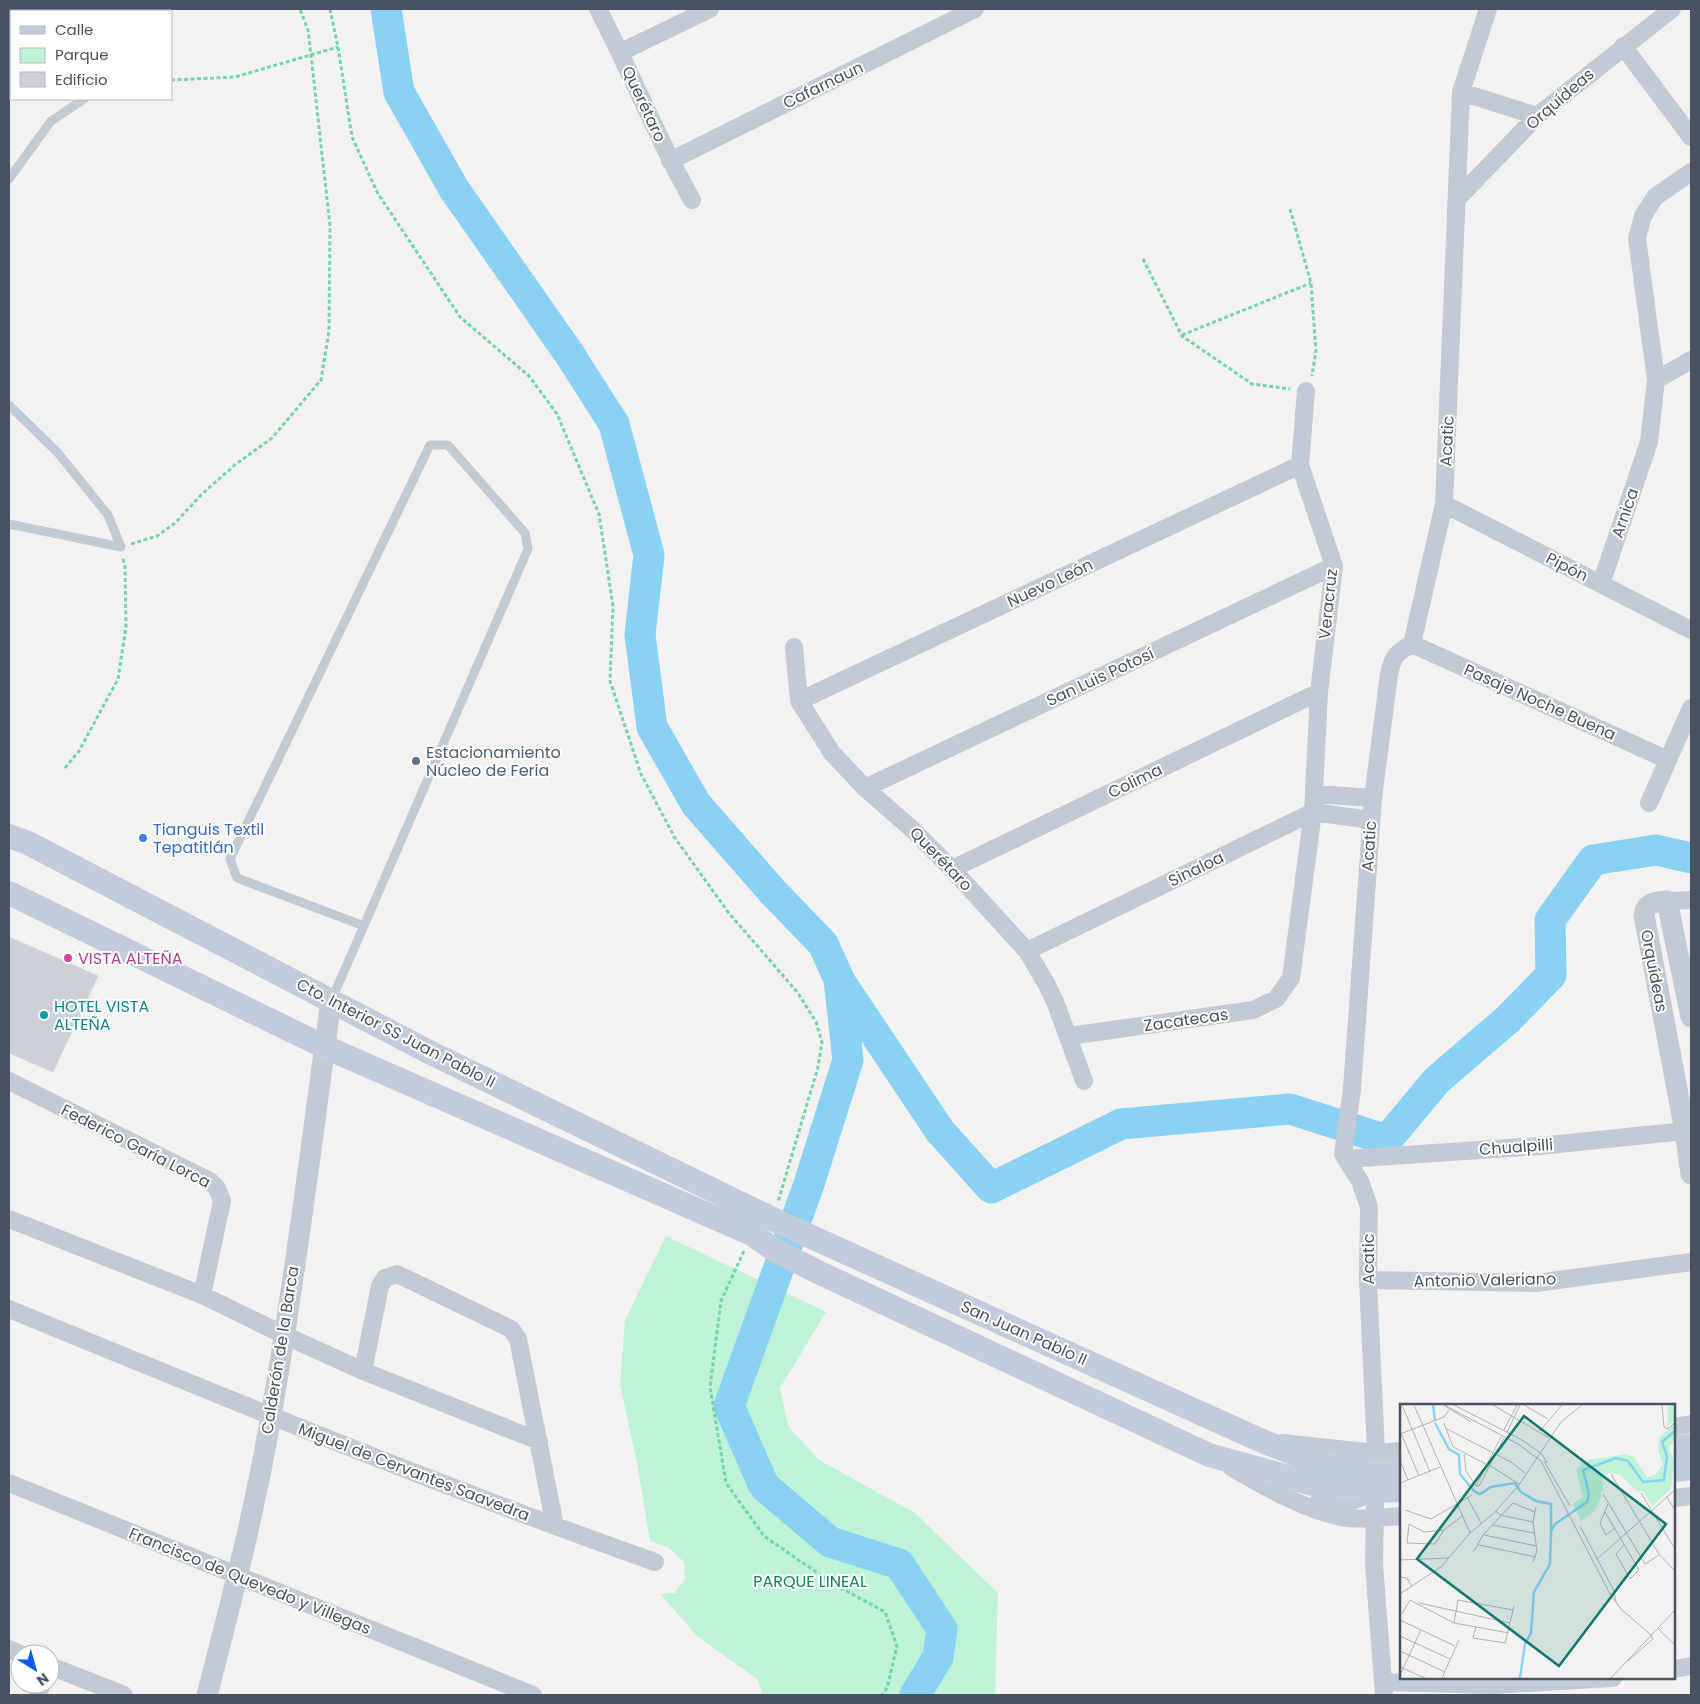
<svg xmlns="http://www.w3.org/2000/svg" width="1700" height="1704" font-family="Poppins,sans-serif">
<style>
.green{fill:#bef3d8}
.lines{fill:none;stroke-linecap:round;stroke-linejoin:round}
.river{stroke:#89d2f3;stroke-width:31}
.building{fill:#cdd0d7;stroke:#d5d7dd}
.path{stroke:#74d4ae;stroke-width:3;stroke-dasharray:4 2.5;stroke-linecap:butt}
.service{stroke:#c2cad4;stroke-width:9}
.minor{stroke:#c2cad4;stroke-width:18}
.tertiary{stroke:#c2cad4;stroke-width:21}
.secondary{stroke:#c3ccdb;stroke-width:24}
.service-dot{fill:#5c6f8a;stroke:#fff;stroke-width:2}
.shop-dot{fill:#3f7fe0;stroke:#fff;stroke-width:2}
.hotel-dot{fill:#d1479c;stroke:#fff;stroke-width:2}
.culture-dot{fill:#0f9aa8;stroke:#fff;stroke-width:2}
.labels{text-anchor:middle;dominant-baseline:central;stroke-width:4;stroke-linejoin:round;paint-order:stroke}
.street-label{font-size:16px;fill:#485261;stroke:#fff}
.service-label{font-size:16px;fill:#4e5e75;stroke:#fff;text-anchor:start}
.shop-label{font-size:16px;fill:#366cbe;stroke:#fff;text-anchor:start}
.hotel-label{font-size:16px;fill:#b23c85;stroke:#fff;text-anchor:start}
.culture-label{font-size:16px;fill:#0d838f;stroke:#fff;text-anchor:start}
.park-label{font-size:16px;fill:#118356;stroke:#fff}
.inset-river{fill:none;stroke:#89d2f3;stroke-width:2.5}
.inset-road{fill:none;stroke:#afb2b7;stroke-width:1}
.view{fill:#0f766e;fill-opacity:0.15;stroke:#0f766e;stroke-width:2.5}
.inset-edge{fill:none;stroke:#485261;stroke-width:2.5}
</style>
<rect width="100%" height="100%" fill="#f4f2f1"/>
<path class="green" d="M666,1236L826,1312L780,1388L788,1426L819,1460L915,1513L998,1593L995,1695H759L762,1691L757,1679L697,1636L660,1594L675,1593L685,1579L684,1562L668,1547L650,1541L637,1463L620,1384L625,1320Z"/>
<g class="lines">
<path class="river" d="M386,9L399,92L454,189L570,355L614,424L649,555L640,635L652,727L696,804L772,891L823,944L839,979L848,1060L809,1184L729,1406L764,1486L830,1542L899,1564L942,1629L938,1657L915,1695
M841,983L940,1131L991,1188L1121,1124L1290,1109L1387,1140L1437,1080L1507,1020L1551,975L1550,920L1593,860L1656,850L1691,858"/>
</g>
<path class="building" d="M9,937L98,976L53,1072L9,1053Z"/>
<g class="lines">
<path class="path" d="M330,9L338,47L352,137L377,192L460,317L529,376L557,414L599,514L613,606L610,681L641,774L675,838L728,912L798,993L816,1022L822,1042L818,1067L778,1202
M171,80L235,77L338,47
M1290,209L1311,283L1316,351L1312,376
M1143,259L1182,336L1252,384L1290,389
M1182,335L1311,283
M131,544L157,536L175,523L202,494L236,464L272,438L321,380L329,331L330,226L311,55L308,30L300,9
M65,768L79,751L118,679L126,627L125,567L123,558
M744,1251L721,1301L710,1387L726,1483L764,1536L832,1583L885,1612L897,1646L887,1688L882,1695"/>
<path class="service" d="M84,9L85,11
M9,179L51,121L84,99
M9,405L58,453L108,515L121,547
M9,524L121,547
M331,1001L356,944L528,549L525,533L448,445H430L230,859L237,878L364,926"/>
<path class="minor" d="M598,9C631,72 657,138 692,200
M1623,46L1691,137
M621,52L710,9
M1461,92L1537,116
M670,161L975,9
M1458,198L1537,116L1672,9
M1656,380L1691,360
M1444,504L1691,630
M1601,584L1649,442L1656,380L1637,238L1643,216L1655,197L1691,172
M1412,644L1668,760
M794,647L799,701L832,753L865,788L913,830L952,869L1027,951L1047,985L1056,1004L1084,1081
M799,701L1300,465
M865,788L1334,566
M1315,794L1373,798
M1649,803L1691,708
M952,869L1319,692
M1667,901L1691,900
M1027,951L1313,812L1371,820
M1069,1036L1253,1010L1276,999L1291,978L1313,812L1319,692L1334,566L1300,465L1306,391
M9,1081L210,1181L217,1188L222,1201L202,1295
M1346,1159L1539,1146L1685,1131
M9,1219L202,1295L284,1335L363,1371L539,1441
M1368,1280L1536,1283L1691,1262
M9,1309C223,1397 437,1485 655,1562
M363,1371L380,1286L385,1278L397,1274L511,1329L518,1339L555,1526
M1674,1427L1691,1424
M1282,1443L1376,1453L1401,1451
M1231,1467C1265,1487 1308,1512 1347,1518C1364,1520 1384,1517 1401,1516
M9,1483L533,1695
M1674,1498L1691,1496
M1319,1501L1345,1504L1376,1491
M9,1649L20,1654
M50,1666L124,1695
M1674,1669L1691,1666
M1384,1682L1493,1685L1613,1678
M38,1695L42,1684
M1384,1695L1374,1564L1376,1453L1368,1280L1369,1207L1360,1181L1343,1154L1352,1089L1373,798L1389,674C1393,656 1396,653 1412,644L1444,504L1461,92L1488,9"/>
<path class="tertiary" d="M1691,1017L1667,901C1655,902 1646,902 1644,915L1685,1131L1691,1174
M207,1695C231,1603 255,1510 271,1416C295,1278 312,1140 331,1001"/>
<path class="secondary" d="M9,836L28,843L431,1053L785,1225L1262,1441L1313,1461L1376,1472L1401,1471
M9,893L325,1047L752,1234L776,1251L820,1273L1209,1455L1313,1484L1376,1491L1401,1490
M1674,1448L1691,1446
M1674,1470L1691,1468"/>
</g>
<circle class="service-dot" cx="416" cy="761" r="5"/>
<circle class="shop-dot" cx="143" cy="838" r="5"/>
<circle class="hotel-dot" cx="68" cy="958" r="5"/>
<circle class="culture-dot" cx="44" cy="1015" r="5"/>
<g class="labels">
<g class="street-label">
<text transform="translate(823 85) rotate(-26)">Cafarnaun</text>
<text transform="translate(1560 99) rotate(-41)">Orquídeas</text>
<text transform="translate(644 104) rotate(65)">Querétaro</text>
<text transform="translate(1447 441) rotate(-87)">Acatic</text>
<text transform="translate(1625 513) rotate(-71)">Arnica</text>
<text transform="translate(1567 567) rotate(27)">Pipón</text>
<text transform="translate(1050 583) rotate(-25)">Nuevo León</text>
<text transform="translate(1328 604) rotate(-84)">Veracruz</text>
<text transform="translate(1100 677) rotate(-25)">San Luis Potosí</text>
<text transform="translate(1540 702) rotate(24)">Pasaje Noche Buena</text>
<text transform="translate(1135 781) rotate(-26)">Colima</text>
<text transform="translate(1369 846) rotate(-86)">Acatic</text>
<text transform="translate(941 859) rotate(46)">Querétaro</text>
<text transform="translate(1196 869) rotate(-26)">Sinaloa</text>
<text transform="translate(1654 971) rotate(79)">Orquídeas</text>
<text transform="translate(1186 1020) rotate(-8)">Zacatecas</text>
<text transform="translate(396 1033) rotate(27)">Cto. Interior SS Juan Pablo II</text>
<text transform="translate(136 1146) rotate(27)">Federico Garía Lorca</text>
<text transform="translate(1516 1147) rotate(-4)">Chualpilli</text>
<text transform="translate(1368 1259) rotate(-90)">Acatic</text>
<text transform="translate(1485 1280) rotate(-1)">Antonio Valeriano</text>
<text transform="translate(1024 1333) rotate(24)">San Juan Pablo II</text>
<text transform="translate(280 1350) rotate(-81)">Calderón de la Barca</text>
<text transform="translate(414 1472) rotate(21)">Miguel de Cervantes Saavedra</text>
<text transform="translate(250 1581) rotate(22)">Francisco de Quevedo y Villegas</text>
</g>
<g class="service-label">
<text x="426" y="752">Estacionamiento<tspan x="426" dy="18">Núcleo de Feria</tspan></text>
</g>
<g class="shop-label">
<text x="153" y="829">Tianguis Textil<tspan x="153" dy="18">Tepatitlán</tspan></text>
</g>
<g class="hotel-label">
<text x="78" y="958">VISTA ALTEÑA</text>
</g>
<g class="culture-label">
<text x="54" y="1006">HOTEL VISTA<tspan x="54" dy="18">ALTEÑA</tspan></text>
</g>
<g class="park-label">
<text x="810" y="1581">PARQUE LINEAL</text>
</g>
</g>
<g transform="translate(1400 1404)">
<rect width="275" height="275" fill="#f4f2f1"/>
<path d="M268,1H275V16L267,23ZM275,19V34L269,44L274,56L271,85L252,102L242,86L238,88L219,70L209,69L202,73L204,87L200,88L202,92L194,107L181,117L173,100L183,93L176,66L183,57L225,50L234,53L247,73L255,71L263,60L258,46L259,34Z" fill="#bef3d8"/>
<path class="inset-river" d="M33,1L35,16M35,19L49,45L59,51L60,70L74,87L80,90L91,83L115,79L121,88L136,97L151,100V126M120,274L125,240L131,229L134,188L150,160L151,127L155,120L187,98L189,90L183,66L216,54L228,57L243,78L264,76L267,52L262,38L275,27"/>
<path class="inset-road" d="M2,1L30,68M14,1L70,129M44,1L118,40L141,57L210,190L221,205L251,231M54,1L122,36L142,50L147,59M93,1L149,34M124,1L148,15M262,1L264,23L268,25L275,18M45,2L71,18M44,19L53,43L86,60M45,24L111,58L125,69M104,26L117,1M0,27L19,72M140,27L162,1M107,28L120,1M0,30L44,13L49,6M64,50L66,67L76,82M0,57L8,76M144,57L170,102M89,61L119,80M211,70L259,150L275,167M0,79L40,63M76,82H79L104,34M76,82L101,33M241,89L275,145M203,90L245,160L259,151M266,92L275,106M67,93L81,119M208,100L200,119L206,131L215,124M5,106L31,115L72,91M96,107L100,111L133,118M205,108L239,166L230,175L216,150L224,141M92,121L134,129M180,122L214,187L216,198M44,126L24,128L9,120L7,139L35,140L44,126L62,112M84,131L136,142M79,141L136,153M74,147L83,131L113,99L135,108M197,155L275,86M0,156L49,154M133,158L137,147L133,118L136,103M0,173L7,174L12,183M0,190L42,162L70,129L94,109L119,81L161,18L182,1M19,199L110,219M2,210L10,196L54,219L109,229M0,216L55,242M54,219L58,196L113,206M76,223L73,234L105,239L114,202M258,225L275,241M0,232L50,255M0,247L45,268M228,257L253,235L251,231M0,263L25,274M0,271L21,226M42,274L59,236M211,274L275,206"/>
<path class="view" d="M124,12L266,120L159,262L17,155Z"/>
<rect width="275" height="275" class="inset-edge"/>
</g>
<rect width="1700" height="1704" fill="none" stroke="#485261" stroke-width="20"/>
<rect x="10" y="10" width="162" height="90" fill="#ffffff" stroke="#b6bac0"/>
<rect x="20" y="26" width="25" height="8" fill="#c3ccdb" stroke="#b6bac0"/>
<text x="55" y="35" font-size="15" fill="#485261">Calle</text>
<rect x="20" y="48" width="25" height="15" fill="#bef3d8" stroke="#b6bac0"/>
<text x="55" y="60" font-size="15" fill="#485261">Parque</text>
<rect x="20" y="72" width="25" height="15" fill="#cdd0d7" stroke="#b6bac0"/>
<text x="55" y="85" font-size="15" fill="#485261">Edificio</text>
<g transform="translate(35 1669) rotate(143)"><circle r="24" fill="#ffffff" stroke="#b6bac0"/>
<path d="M0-4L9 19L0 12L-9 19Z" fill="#0d5af2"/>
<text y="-8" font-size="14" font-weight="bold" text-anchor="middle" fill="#485261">N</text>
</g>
</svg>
